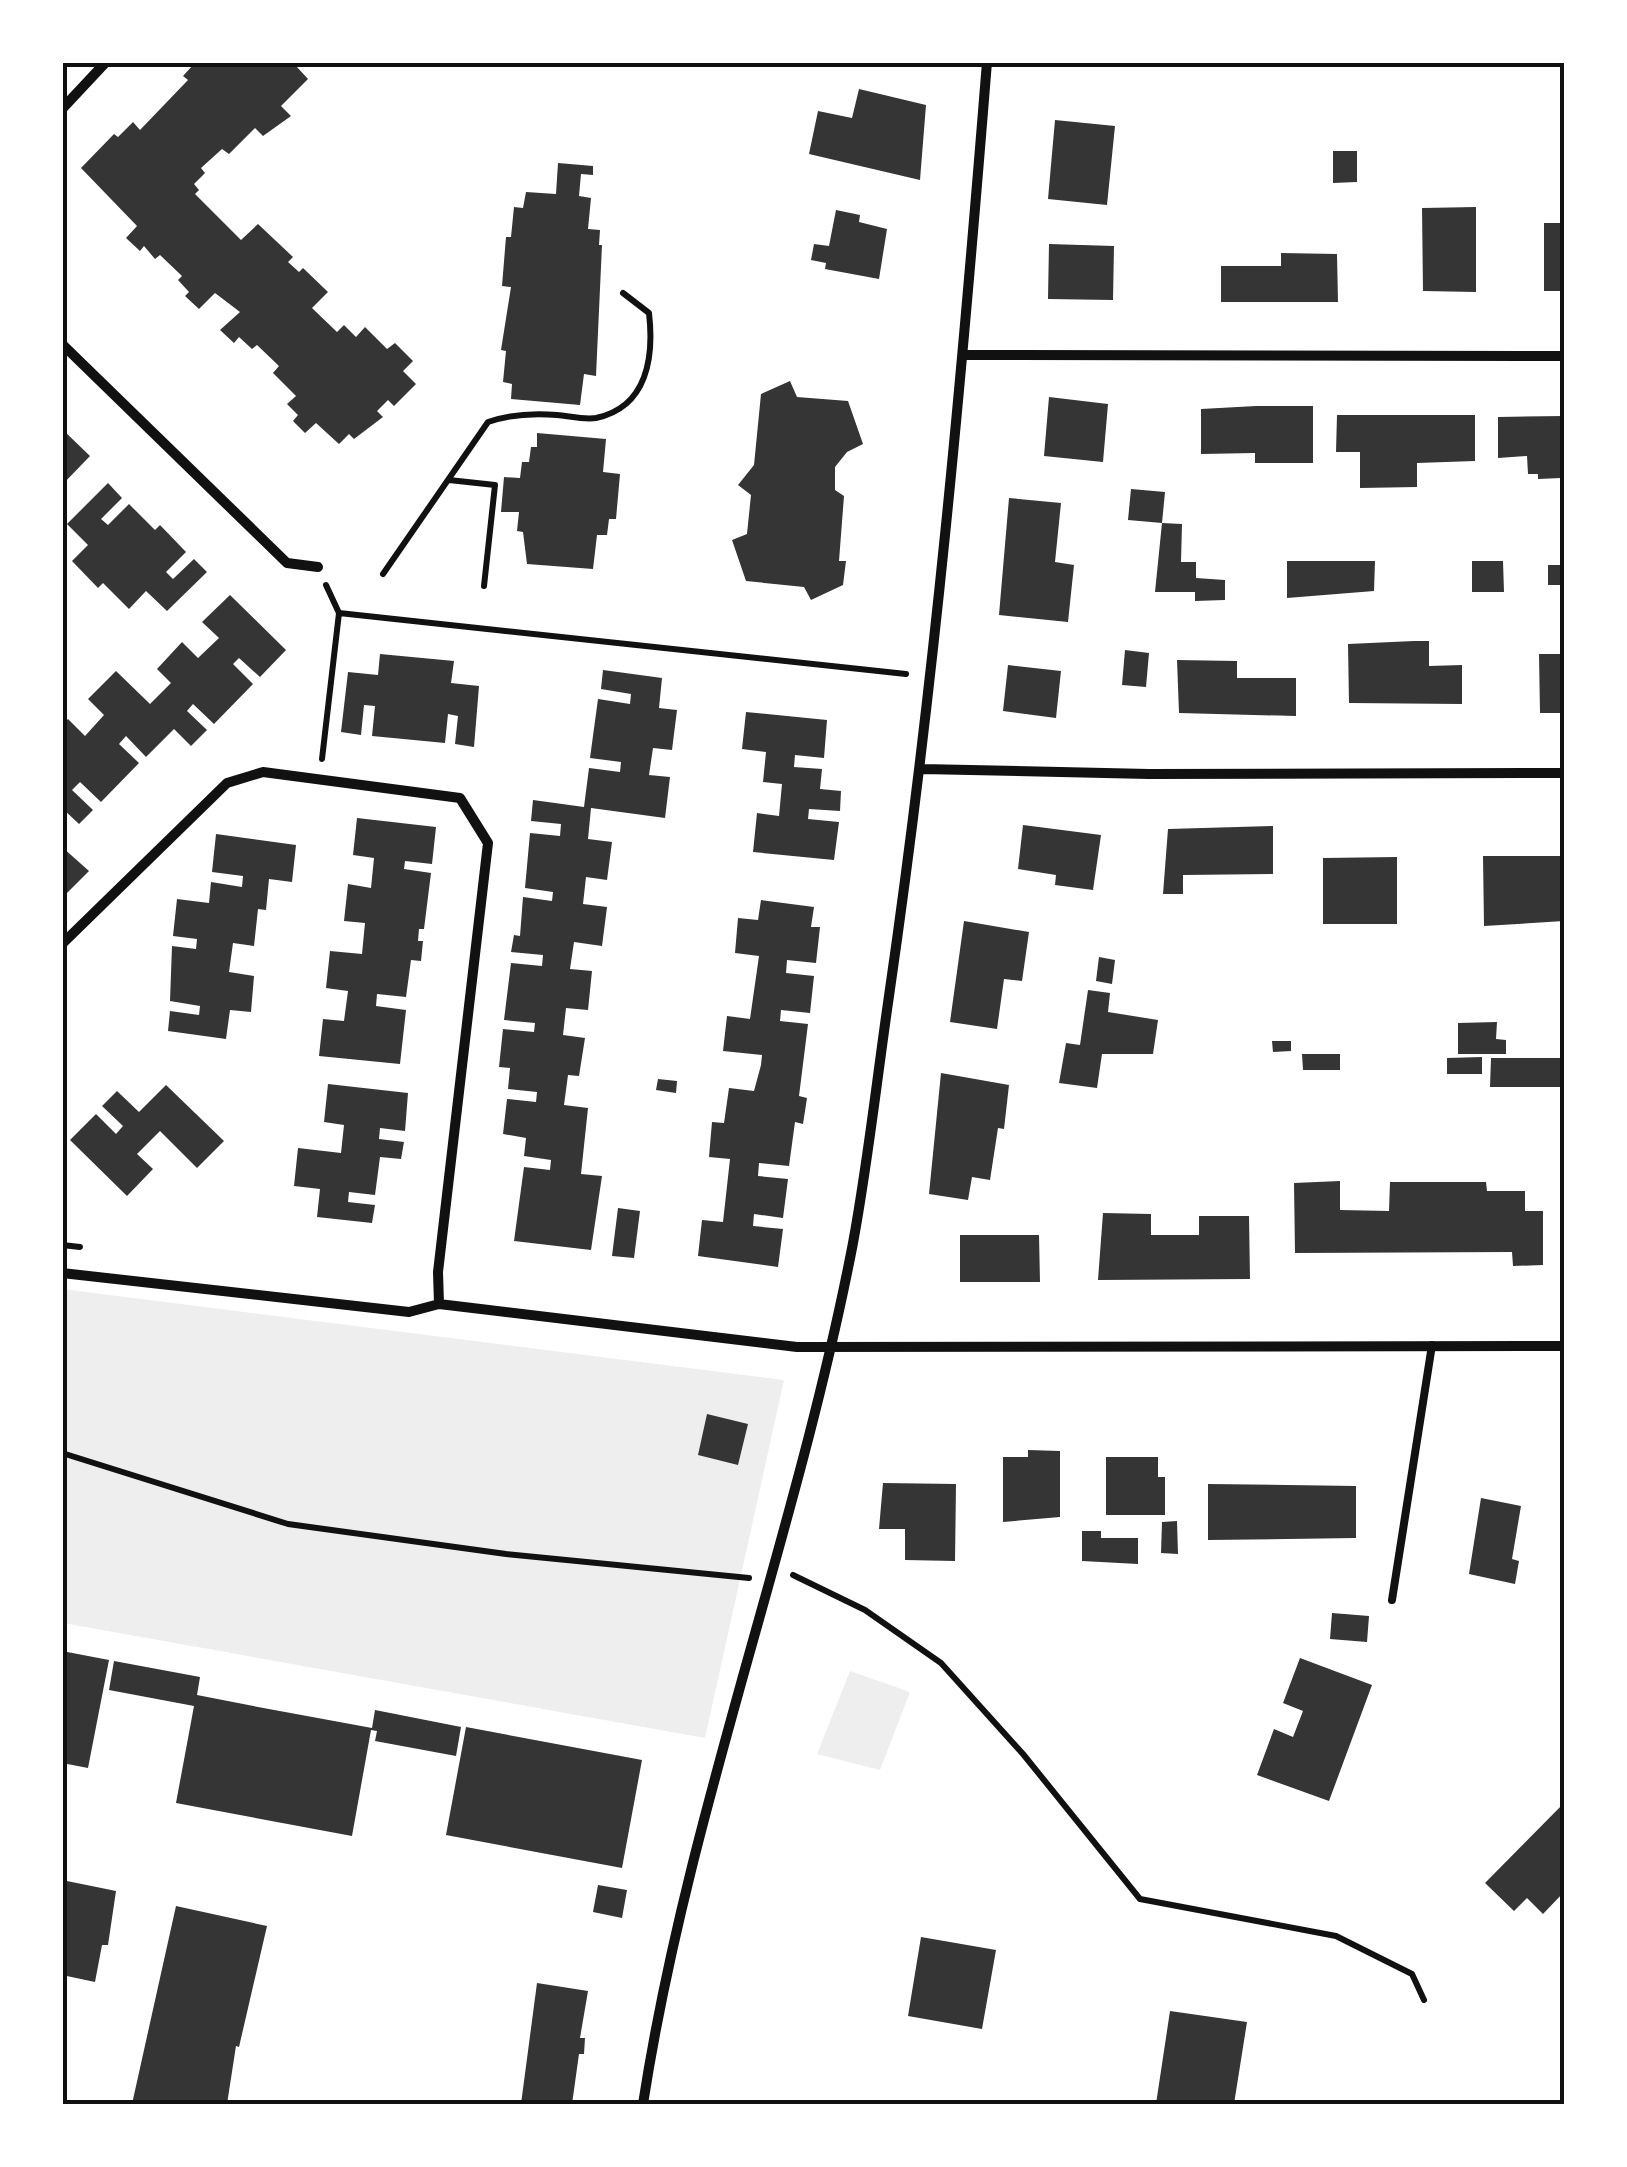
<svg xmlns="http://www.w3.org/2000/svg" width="1627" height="2167" font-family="Lora,serif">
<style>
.green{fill:#eee}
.building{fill:#353535}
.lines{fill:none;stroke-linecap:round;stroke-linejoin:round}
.path{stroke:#111;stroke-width:6}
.service{stroke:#111;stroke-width:8}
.minor{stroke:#111;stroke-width:10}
.neatline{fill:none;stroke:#111;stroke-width:4}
</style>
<rect width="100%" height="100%" fill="#fff"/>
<path class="green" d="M62,1289L784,1380L705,1738L63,1623Z
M850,1671L910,1692L880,1770L817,1754Z"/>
<path class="building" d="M190,62H299L296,66L308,79L281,106L291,116L263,136L255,128L229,154L222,149L201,168L205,173L194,184L199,190L195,194L241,240L258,224L293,257L288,262L299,272L303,268L328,292L312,308L337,332L344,325L356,337L365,327L387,349L395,343L413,361L403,371L416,384L394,406L388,400L377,411L383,417L354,439L349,434L339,444L316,423L305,433L293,421L298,415L287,404L296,396L273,373L279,366L257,345L252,349L239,337L234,343L220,330L240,312L215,293L199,309L185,296L189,292L178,280L182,276L160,255L155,259L144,246L140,251L126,238L137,226L81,168L114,134L118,137L133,122L140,130L188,80L183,76L193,65Z
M859,89L926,105L920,180L809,154L818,111L852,118Z
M1055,120L1115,126L1107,205L1048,199Z
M1333,151H1357V182L1333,183Z
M558,163L593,166V175L581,174L579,196L591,198L588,229L600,230L599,245H602L596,376L584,374L580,405L511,399L512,384L503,382L506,351L501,350L511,287L502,286L506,237H511L514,207L523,208L526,192L556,194Z
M1476,207V292L1423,291L1422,208Z
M836,210L860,215L859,222L887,229L879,279L825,269L826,263L811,260L814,244L829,246Z
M1544,223H1563L1564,291H1544Z
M1049,244L1114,246L1113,300L1048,299Z
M1281,253L1337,254L1338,302H1221V266H1281Z
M790,381L797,397L848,401L863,444L847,452L835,467V490L844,496L839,561H846L843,585L811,600L804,587L746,581L732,540L747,534L751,495L738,485L754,465L761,394Z
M1049,397L1108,404L1103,462L1044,456Z
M1256,406H1313V463H1255V453L1201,454V409Z
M1337,415H1475V461L1417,463V487L1360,488V452H1336Z
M1564,416L1561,478L1538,479V474H1528L1527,456L1498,458V417Z
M62,429L90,456L62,485Z
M537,433L606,439L603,472L620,474L616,519H609L607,535H597L593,569L527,564L523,532L517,531L519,512H501L504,477L520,478L522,462H529L531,447H537Z
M108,483L122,498L101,519L108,525L129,504L155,530L160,525L186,552L166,572L173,579L194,559L207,572L167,611L146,591L129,609L103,583L98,588L72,561L88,545L67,524Z
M1131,489L1165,492L1162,523L1182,524L1181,562H1196V578L1225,580V600L1195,601V592H1155L1162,523L1128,520Z
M1009,498L1061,503L1055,562L1074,565L1068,622L999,615Z
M1287,561H1375L1374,591L1287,598Z
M1472,561H1503L1504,592H1472Z
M1548,565H1564V585H1548Z
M230,595L286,650L260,677L239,658L233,664L253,684L214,724L193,704L187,711L207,730L191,746L174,729L146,757L126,736L119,744L139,763L101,802L80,782L72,790L93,810L79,824L62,808V725L68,719L85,736L104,715L88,699L116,671L150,704L171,683L157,669L182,642L198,658L219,638L202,622Z
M1414,641H1429V666L1462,665V704L1349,703L1348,644Z
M1125,650L1149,653L1146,687L1122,685Z
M380,654L454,661L451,683L479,686L474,747L455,744L458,716L448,714L445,743L372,736L375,706L364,705L361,735L341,732L348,672L378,675Z
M1539,654H1564V713H1540Z
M1177,660L1237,661V678H1296V716L1179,713Z
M1008,665L1061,671L1056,718L1003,711Z
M603,670L662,678L659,708L677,710L672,750L653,748L649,775L670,777L665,818L591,808L588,839L612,842L607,880L586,877L583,904L607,907L602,946L574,942L570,969L592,971L588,1010L566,1008L563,1035L585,1038L579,1076L568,1075L564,1105L588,1108L581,1174L602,1176L591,1250L514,1241L524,1167L550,1170L551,1160L524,1156L526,1138L503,1134L507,1099L536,1102L537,1092L508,1089L510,1068L499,1067L503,1029L534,1032L535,1023L504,1020L511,963L542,966L543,955L511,952L514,935L520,936L523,897L552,901L553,892L525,888L530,833L560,836L561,824L531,821L533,800L584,807L589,768L620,772L621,762L590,758L598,699L630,704L631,694L601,689Z
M746,712L827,720L824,758L795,755L794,767L822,769L820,789L841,791L840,811L809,809L808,819L839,822L834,860L753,852L757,813L779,816L782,784L763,782L766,752L742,749Z
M357,818L436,827L432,864L405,861L404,869L431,873L424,929H419L418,941H423L421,961L411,960L406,997L377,994L376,1006L406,1010L400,1064L319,1056L323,1019L344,1021L348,991L326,988L330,951L362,954L365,923L344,921L348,884L371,888L374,858L353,855Z
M1023,825L1101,835L1093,890L1055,885L1056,875L1018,869Z
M1273,826V874L1183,875V894H1163L1168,829Z
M216,834L296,845L292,882L269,879L266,910L258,909L254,946L233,943L229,972L254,976L251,1012L230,1010L226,1039L168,1031L170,1011L199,1015L200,1006L170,1001L172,946L196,949L197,939L173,936L177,899L209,903L211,882L242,887L243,876L212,872Z
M62,847L89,871L62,898Z
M1483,856H1564V921L1484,926Z
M1397,857V924H1323V858Z
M761,900L814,907L811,927H820L816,963L787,960L786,973L814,976L810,1013L781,1010L780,1021L808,1024L799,1096L807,1098L803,1124L795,1122L789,1166L759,1163L758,1176L788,1179L783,1218L754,1214L753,1226L783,1229L778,1267L698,1256L702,1220L723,1222L730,1159L709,1157L712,1122L724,1123L729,1088L754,1091L761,1065L762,1055L723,1051L727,1016L750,1019L759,956L735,953L738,918L758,920Z
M964,921L1029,932L1022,981L1004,979L997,1029L950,1022Z
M1099,957L1115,960L1112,984L1096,981Z
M1088,990L1110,993L1108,1012L1158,1020L1153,1054H1102L1097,1088L1059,1083L1066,1043L1080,1045Z
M1497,1022L1496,1039L1506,1040V1054H1458V1023Z
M1272,1041H1291V1051L1273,1052Z
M1302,1054H1340V1070H1303Z
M1561,1054H1564V1087H1490L1491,1058H1561Z
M1482,1057V1074H1447V1058Z
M941,1073L1009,1085L1004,1129L998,1128L990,1180L972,1177L968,1200L929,1194Z
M658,1079L677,1081L676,1093L656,1090Z
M328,1084L408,1093L405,1131L380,1128L379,1139L404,1142L401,1159L380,1157L375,1195L349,1192L348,1202L375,1205L372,1223L317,1217L320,1189L294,1186L298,1148L341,1153L344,1125L324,1122Z
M166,1085L224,1141L197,1168L160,1131L137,1154L153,1169L127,1196L70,1140L96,1114L116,1134L123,1126L102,1106L117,1091L139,1112Z
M1340,1181V1210L1389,1211L1390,1182H1486L1487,1191H1525V1211H1543V1265L1513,1266L1512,1252L1295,1253L1294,1183Z
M618,1208L640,1211L634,1258L612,1256Z
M1103,1213L1151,1214V1235H1199V1216H1249L1250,1279L1098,1280Z
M960,1235H1039L1040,1282H960Z
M707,1414L748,1424L738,1465L698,1455Z
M1028,1450L1060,1451V1517L1003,1522V1457H1028Z
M1106,1457H1158V1477H1165V1515H1106Z
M883,1483L956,1484L955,1561L905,1560V1529H879Z
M1208,1484L1356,1486V1538L1208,1540Z
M1481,1498L1521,1506L1512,1559L1519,1561L1515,1584L1469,1574Z
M1177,1521L1178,1554L1161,1553L1162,1522Z
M1082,1531H1101V1538H1138V1564L1082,1561Z
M1332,1613L1369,1616L1367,1642L1330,1639Z
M62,1651L109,1660L88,1768L62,1763Z
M1300,1658L1372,1685L1329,1801L1257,1775L1274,1729L1293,1737L1303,1711L1283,1703Z
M114,1661L200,1677L197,1695L258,1707L372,1728L375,1710L461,1727L456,1756L375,1741L377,1731L371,1730L352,1836L176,1803L194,1706L109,1690Z
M466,1727L642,1760L622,1868L446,1835Z
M1564,1803V1892L1543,1914L1527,1898L1514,1911L1485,1883Z
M62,1880L116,1891L108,1945H102L95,1982L62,1975Z
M598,1885L627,1890L622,1918L593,1912Z
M176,1906L267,1926L239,2047L236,2046L227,2104H132Z
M921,1937L996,1950L982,2029L908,2016Z
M537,1983L588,1991L580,2038H585L584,2054H579L572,2104H521Z
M1170,2011L1247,2022L1234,2104H1156Z"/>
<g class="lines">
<path class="path" d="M449,480L495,485L484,586
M383,574L488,422C511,414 532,413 557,415C569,416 584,420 596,418C648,407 654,356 649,313L623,293
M339,613L906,674
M322,759L339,613L326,585
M62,1245L80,1247
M62,1453L288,1524L506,1554L749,1578
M793,1575L865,1610L941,1663L1023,1754L1140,1899L1336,1936L1412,1974L1424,2000"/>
<path class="service" d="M1392,1600L1432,1345"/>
<path class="minor" d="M62,109L106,62
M62,344L287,563L318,567
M964,355L1564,356
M922,769L1149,774L1564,773
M62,944L227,783L263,772L460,798L488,843L438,1272L439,1304
M62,1273L409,1312L439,1304L797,1347L1564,1346
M643,2104C688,1812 797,1534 853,1243C868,1162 877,1078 889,996C934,686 962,375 987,62"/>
</g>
<rect width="1627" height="2167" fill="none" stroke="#ffffff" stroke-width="130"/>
<rect x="65" y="65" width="1497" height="2037" class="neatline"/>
</svg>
